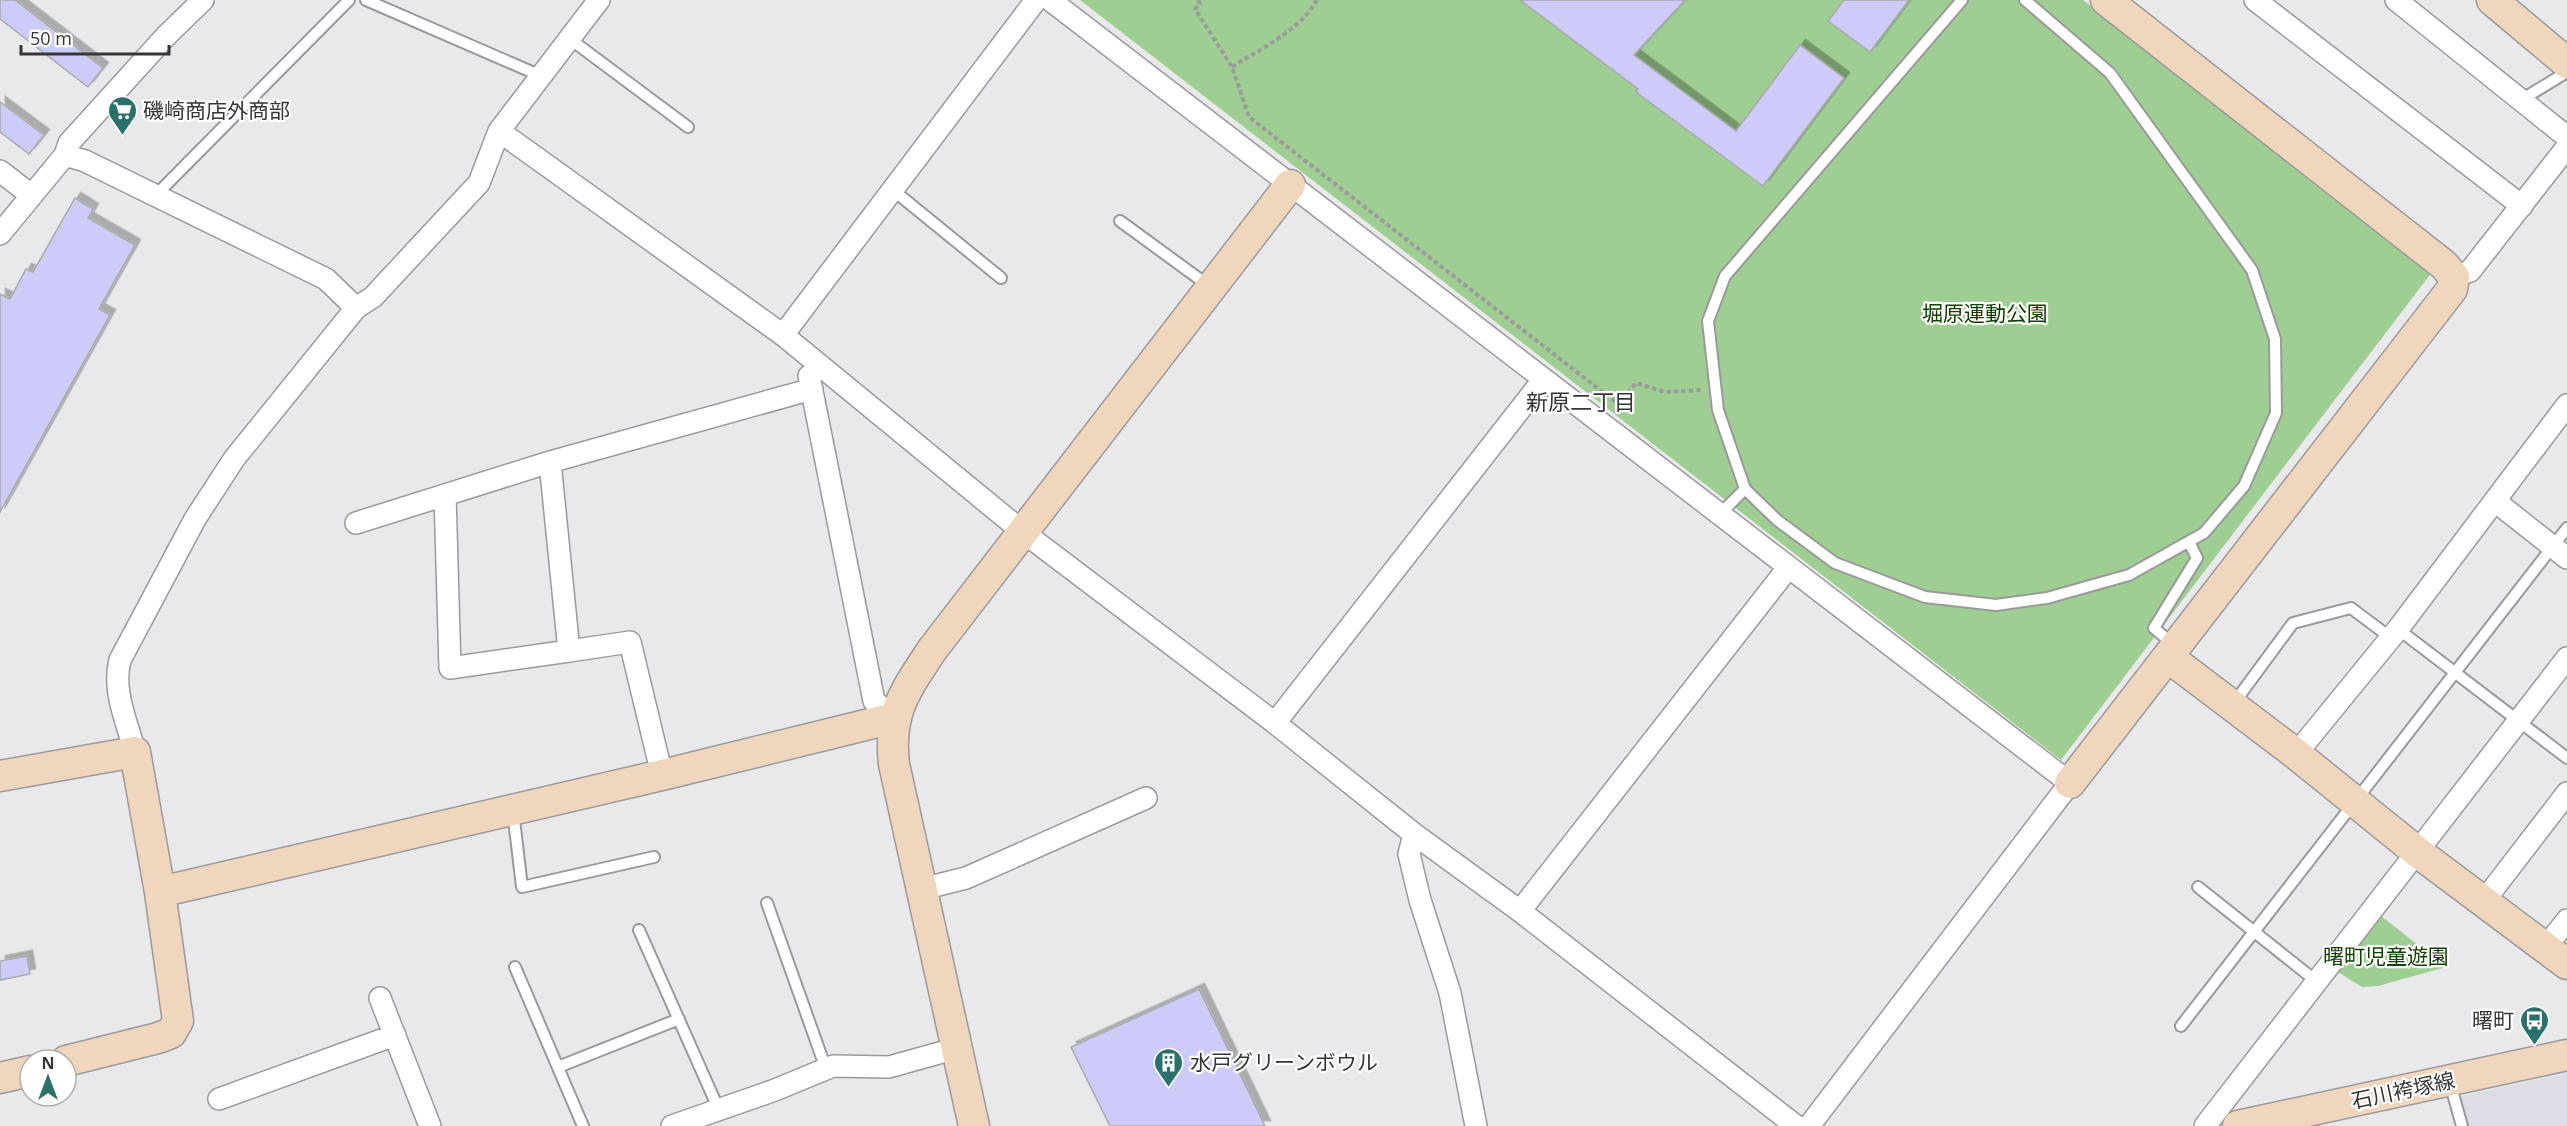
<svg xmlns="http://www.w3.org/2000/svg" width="2567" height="1126" font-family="'Open Sans','Noto Sans JP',sans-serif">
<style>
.built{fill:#dddde6}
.green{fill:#9ece91}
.building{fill:#cdccf9;stroke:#a9a9aa;stroke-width:1.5;filter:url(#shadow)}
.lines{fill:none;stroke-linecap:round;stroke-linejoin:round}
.lane-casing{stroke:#9a9a9c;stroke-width:14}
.street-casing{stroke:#9a9a9c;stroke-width:24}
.secondary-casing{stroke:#9a9a9c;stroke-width:33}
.path{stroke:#9b9b9d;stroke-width:4;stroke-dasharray:4.5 3;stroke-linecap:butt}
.lane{stroke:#fff;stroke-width:10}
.street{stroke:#fff;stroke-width:21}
.secondary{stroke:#f0d6bd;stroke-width:30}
.labels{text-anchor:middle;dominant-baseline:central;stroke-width:4.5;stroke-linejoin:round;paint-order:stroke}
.poi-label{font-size:21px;fill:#363637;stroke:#fff;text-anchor:start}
.park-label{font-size:21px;fill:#114100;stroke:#fff}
.street-label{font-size:21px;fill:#363637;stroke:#fff}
.neighbourhood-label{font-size:22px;fill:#363637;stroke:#fff}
</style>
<defs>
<filter id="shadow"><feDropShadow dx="5.5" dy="-5.5" stdDeviation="0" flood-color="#0004"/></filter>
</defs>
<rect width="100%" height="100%" fill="#e9e9eb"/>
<path class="built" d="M2567,1073V1126H2469L2461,1096Z"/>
<path class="green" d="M1080,0H2083L2432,272L2061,760Z
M2381,916L2446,967L2378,986L2362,987L2338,972Z"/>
<path class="building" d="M0,0H15L103,68L88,87L0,19Z
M1520,0H1685L1634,55L1736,131L1800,45L1844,78L1763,186L1636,92L1638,89Z
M1844,0H1909L1870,52L1828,21Z
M0,102L44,135L29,154L0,132Z
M75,198L93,209L88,218L135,245L99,309L110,315L0,512V294L10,299L26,269L33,272Z
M27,956L30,974L0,980V961Z
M1199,989L1265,1126H1110L1071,1047Z"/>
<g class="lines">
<defs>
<path id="lane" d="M366,0L541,76
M1962,0L1725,276L1708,321L1718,410L1745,489L1777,520L1835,563L1925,597L1996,605L2047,598L2129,575L2204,533L2244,486L2276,413L2275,339L2252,270L2110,73L2025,0
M570,39L688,127
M2521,100L2567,72
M893,190L1001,278
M155,196L349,0
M1120,221L1209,286
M1719,515L1745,489
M2398,629L2567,758
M2175,646L2154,628L2197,558L2189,542
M2234,703L2293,623L2351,608L2391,638
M513,811L522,887L654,857
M2198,887L2316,981
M767,903L826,1069
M639,930L719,1110
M515,967L583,1126
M2181,1026L2567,528
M558,1067L679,1019
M2450,1083L2462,1126"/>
<path id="street" d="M1050,0L2070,783L1809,1126
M2255,0L2522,206
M2396,0L2567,137
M499,131L783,335L1023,532L1275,723L1414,834L1520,911L1796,1126
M65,155L85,161L326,279L356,308
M0,171L31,195
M0,234L65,155L69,143L166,36L203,0
M2454,277L2470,271L2567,147
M783,335L1036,0
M809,376L874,701L894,718
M445,495L450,668L569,651
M2495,501L2567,558
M356,523L550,462
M1275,723L1543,380
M135,752C127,722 112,691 120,660L195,519L234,459L356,308L373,297L479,183L499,131L599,0
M2296,754L2398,629L2567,405
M662,775L630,642L569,651L550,462L812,389
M1414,834L1409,854L1420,900L1450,993L1476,1126
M922,889L966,878L1146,798
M2484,901L2567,793
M1520,911L1788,568
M2546,947L2567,920
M380,998L430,1126
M219,1099L395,1035
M672,1126L775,1090L833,1066L889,1067L957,1048
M2205,1126L2567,658"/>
<path id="secondary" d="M2492,0L2567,63
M2168,657L2296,754L2416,851L2567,964
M0,776L135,752L160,892L178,1021L171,1033L158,1038L66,1061
M2070,783L2452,289L2454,277L2444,265L2106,0
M160,892L662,775L894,718
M0,1078L30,1071
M974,1126L894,764C888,713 905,691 932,650L1290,185
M2238,1126L2567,1055"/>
</defs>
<use href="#lane" class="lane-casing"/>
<use href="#street" class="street-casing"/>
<use href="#secondary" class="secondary-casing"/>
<path class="path" d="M1198,0L1200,4L1195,9L1232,67L1249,117L1618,404L1636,383L1665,392L1702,390
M1232,67C1263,47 1298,32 1317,0"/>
<use href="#lane" class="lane"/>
<use href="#street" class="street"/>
<use href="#secondary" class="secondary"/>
</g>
<defs>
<symbol id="supermarket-pin" viewBox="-11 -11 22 30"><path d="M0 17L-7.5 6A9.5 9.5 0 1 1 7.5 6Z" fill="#29726b" stroke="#fff"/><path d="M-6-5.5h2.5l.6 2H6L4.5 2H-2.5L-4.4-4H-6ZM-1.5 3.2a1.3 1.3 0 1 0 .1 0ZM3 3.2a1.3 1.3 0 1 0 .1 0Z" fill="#fff"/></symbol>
<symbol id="bus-pin" viewBox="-11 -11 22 30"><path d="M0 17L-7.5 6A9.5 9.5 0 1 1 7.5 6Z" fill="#29726b" stroke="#fff"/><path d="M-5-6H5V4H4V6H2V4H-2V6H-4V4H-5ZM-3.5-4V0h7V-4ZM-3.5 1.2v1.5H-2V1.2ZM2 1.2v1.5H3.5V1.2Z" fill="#fff"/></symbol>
<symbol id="building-pin" viewBox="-11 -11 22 30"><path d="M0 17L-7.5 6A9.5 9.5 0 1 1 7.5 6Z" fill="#29726b" stroke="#fff"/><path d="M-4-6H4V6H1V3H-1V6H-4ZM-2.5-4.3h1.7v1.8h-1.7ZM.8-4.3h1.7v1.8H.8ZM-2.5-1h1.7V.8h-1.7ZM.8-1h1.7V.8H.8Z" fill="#fff"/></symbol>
</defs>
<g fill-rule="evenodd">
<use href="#supermarket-pin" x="106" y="94" width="33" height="45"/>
<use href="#bus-pin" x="2518" y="1004" width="33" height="45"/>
<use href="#building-pin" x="1152" y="1046" width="33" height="45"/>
</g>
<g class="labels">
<g class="poi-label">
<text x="143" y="110">磯崎商店外商部</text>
<text x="2514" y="1020" text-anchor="end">曙町</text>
<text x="1190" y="1062">水戸グリーンボウル</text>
</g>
<g class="park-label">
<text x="1985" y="313">堀原運動公園</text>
<text x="2386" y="956">曙町児童遊園</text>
</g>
<g class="street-label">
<text transform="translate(2403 1090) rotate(-12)">石川袴塚線</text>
</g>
<g class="neighbourhood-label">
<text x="1581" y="401">新原二丁目</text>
</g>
</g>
<g transform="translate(48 1078)"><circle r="28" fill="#ffffff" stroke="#afafaf" stroke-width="1.5"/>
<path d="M0-4.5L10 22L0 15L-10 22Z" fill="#29726b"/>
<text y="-9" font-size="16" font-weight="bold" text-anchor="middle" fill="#363637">N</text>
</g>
<path d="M21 45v9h148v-9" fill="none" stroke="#363637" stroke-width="3"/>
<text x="30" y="45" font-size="18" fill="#363637" stroke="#ffffff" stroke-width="4.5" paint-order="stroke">50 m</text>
</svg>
